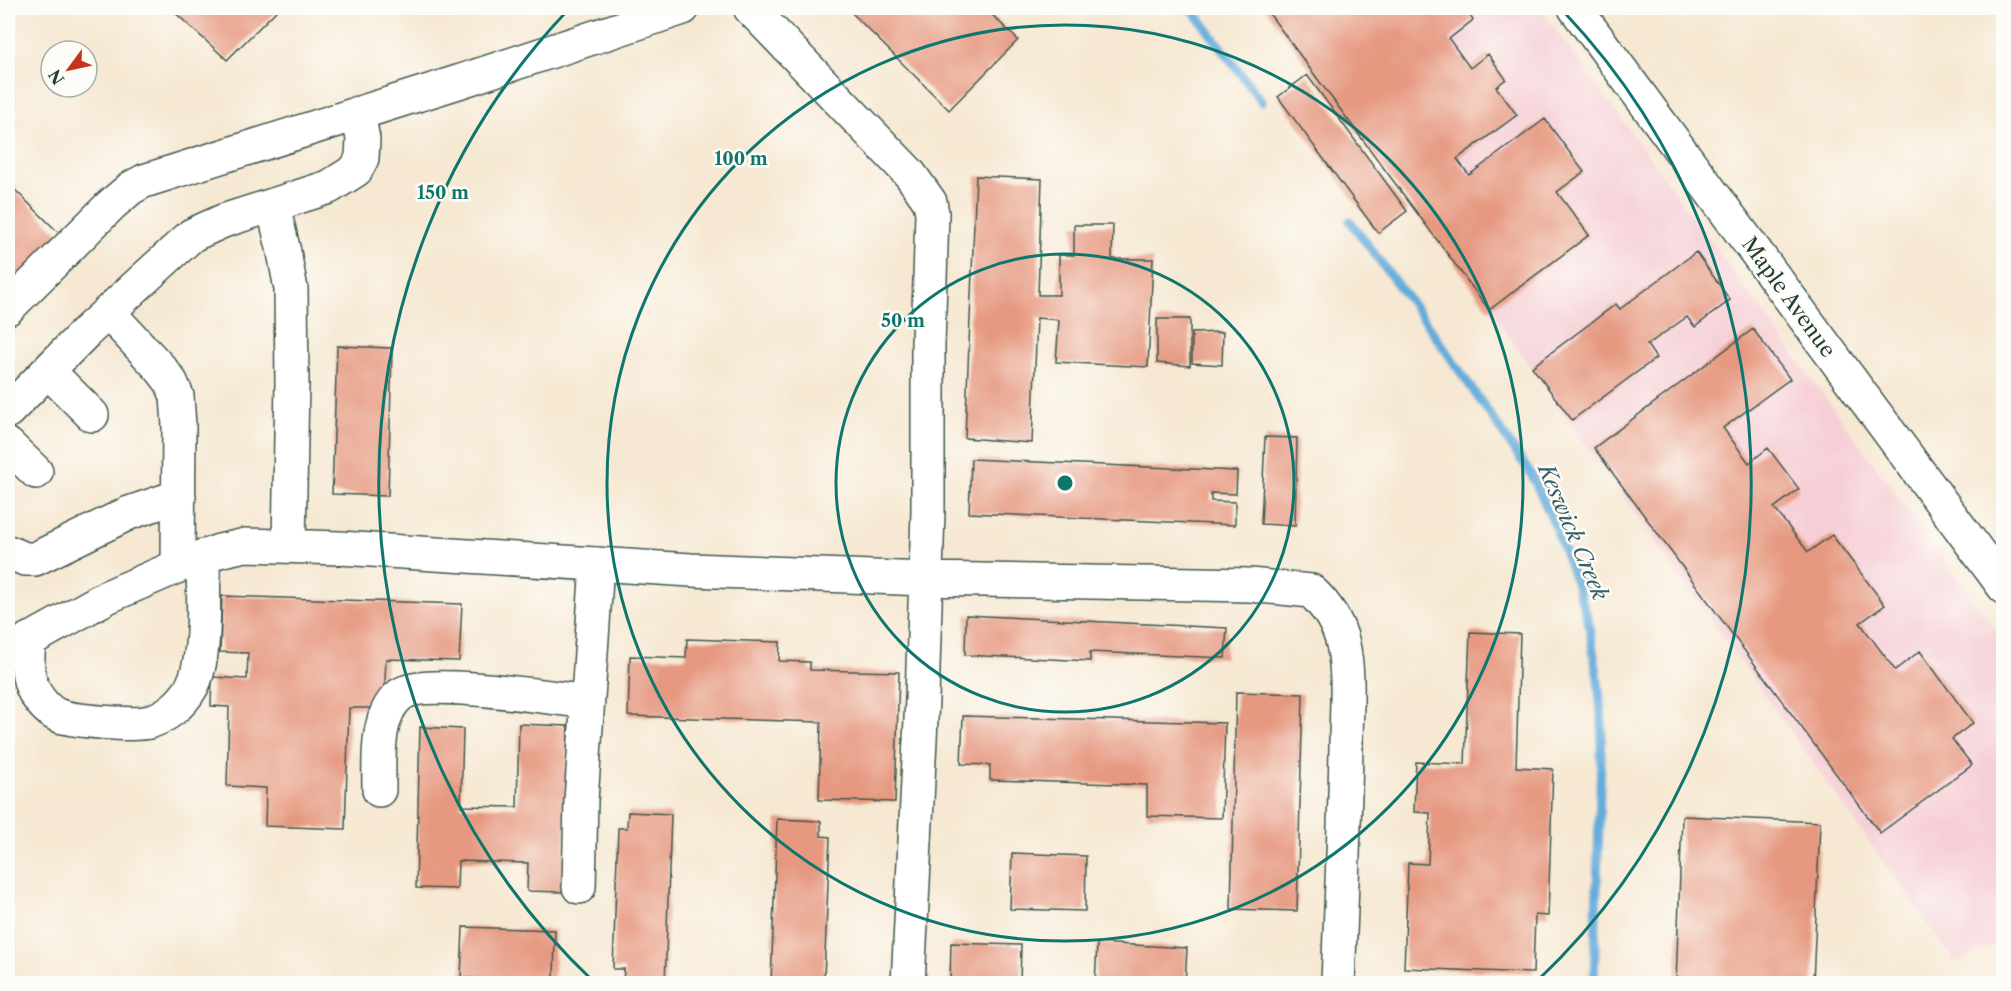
<svg xmlns="http://www.w3.org/2000/svg" width="2011" height="991" font-family="'Libre Caslon Text',serif">
<style>
.built{fill:#f6cfd6}
.lines{fill:none;stroke-linecap:round;stroke-linejoin:round}
.stream{stroke:#64acdb;stroke-width:9}
.building{fill:#e69880}
.minor-casing{stroke:#3f574c;stroke-width:36}
.minor{stroke:#fff;stroke-width:33}
.ring{fill:none;stroke:#0f766e;stroke-width:3}
.labels{text-anchor:middle;dominant-baseline:central;stroke-width:5;stroke-linejoin:round;paint-order:stroke}
.street-label{font-size:21px;fill:#1f3d34;stroke:#fdfcf7}
.water-label{font-size:22px;font-style:italic;fill:#345e66;stroke:#fdfcf7}
.centre{fill:#0f766e;stroke:#fdfcf7;stroke-width:3}
.ring-label{font-size:18px;text-anchor:middle;font-weight:bold;fill:#0f766e;stroke:#fdfcf7;stroke-width:5;stroke-linejoin:round;paint-order:stroke}
</style>
<rect width="100%" height="100%" fill="#fdfcf7"/>
<filter id="ink" filterUnits="userSpaceOnUse"><feTurbulence type="fractalNoise" baseFrequency=".0167" numOctaves="2"/><feDisplacementMap in="SourceGraphic" scale="12" xChannelSelector="R" yChannelSelector="G"/><feConvolveMatrix kernelMatrix="1 2 1 2 8 2 1 2 1" color-interpolation-filters="sRGB"/></filter>
<filter id="wash" filterUnits="userSpaceOnUse"><feTurbulence type="fractalNoise" baseFrequency=".008" numOctaves="4" result="noise"/><feDisplacementMap in="SourceGraphic" scale="24" xChannelSelector="R" yChannelSelector="G"/><feGaussianBlur stdDeviation="1.35" result="paint"/><feColorMatrix in="noise" values="0 0 0 0 0 0 0 0 0 0 0 0 0 0 0 0 0 1.4 0 .05"/><feComposite in="paint" operator="in"/></filter>
<g filter="url(#wash)">
<rect width="100%" height="100%" fill="#f6e8d2"/>
<path class="built" d="M1274,8H1540L2003,640V941L1955,962Z"/>
<g class="lines">
<path class="stream" d="M1191,8L1262,102
M1350,221L1430,328L1531,474L1552,518L1575,580L1588,620L1598,679L1602,724L1594,984"/>
</g>
<g id="blocks">
<path class="building" d="M170,8H279L227,60Z
M847,8H985L1018,40L949,110Z
M1265,8H1464L1473,20L1449,39L1470,68L1488,54L1506,79L1496,87L1517,115L1457,159L1469,175L1545,119L1584,172L1557,192L1589,235L1489,310Z
M1307,75L1407,211L1378,233L1278,97Z
M976,176L1042,179L1038,295H1059V255H1074V225H1113L1112,259H1153L1148,367L1056,362L1059,320L1037,318L1032,443L965,438Z
M8,183L63,237L8,294Z
M1696,252L1730,300L1695,327L1687,317L1647,345L1656,358L1572,420L1532,367L1616,304L1620,309Z
M1157,319H1190V366L1157,363Z
M1753,329L1790,379L1723,428L1749,463L1768,448L1799,489L1774,508L1808,552L1832,535L1885,605L1860,623L1895,670L1920,651L1973,723L1952,739L1972,765L1880,833L1594,448Z
M1223,332L1222,365L1192,363V333Z
M337,346L392,348L388,496L332,494Z
M1265,437L1297,438L1295,526L1261,524Z
M971,459L1237,471L1236,494L1211,493V501L1235,502V525L969,513Z
M222,596L462,604L459,661L386,659L384,699L372,708H349L345,829L265,826L266,788L227,786L229,707L211,706L212,677L247,679L248,653L220,652Z
M966,615L1227,628L1225,658L1090,652V661L965,655Z
M1470,632L1520,634L1516,767L1553,769L1548,916L1535,915L1533,973L1404,968L1408,863L1428,864L1430,813L1414,812L1416,762L1465,764Z
M687,639L780,642L779,661L810,662V670L899,672L895,802L819,800L821,722L628,716L630,656L686,658Z
M1236,692L1303,694L1297,911L1231,909Z
M963,716L1225,723L1222,818L1147,816V785L990,780V765L961,764Z
M519,724L568,726L564,892L527,891L528,863L458,861L457,889L416,888L420,727L463,729L461,806L517,807Z
M628,812L671,814L665,984H623L624,969H613L618,828H627Z
M1682,816L1820,822L1813,984H1676Z
M777,819L821,821V836L830,837L824,978L814,977V984H771Z
M1012,853L1086,856L1085,911L1010,909Z
M463,927L555,930L554,981L461,978Z
M951,943L1021,945L1020,984H950Z
M1097,943L1187,948L1185,984H1095Z"/>
</g>
</g>
<g filter="url(#ink)">
<use href="#blocks" fill-opacity="0" stroke="#3f574c" stroke-width="1.5"/>
<g class="lines">
<defs>
<path id="minor" d="M750,8L910,174L930,202L932,213L928,345V511L922,699L908,984
M1575,8L2004,587
M273,205L284,252L291,289L292,383L289,545
M8,308L111,205L131,188L144,181L458,82L683,8
M108,312L161,369L171,382L177,396L179,426L178,565
M48,371L92,415
M8,411L86,332L192,235L223,221L329,187L356,170L362,158L363,139L358,113
M8,445L36,472
M8,552L25,559H35L129,513L179,496
M29,639C28,658 25,675 35,693C40,701 48,711 57,715C70,721 135,726 149,722C166,717 182,704 191,688C208,659 203,590 203,556
M8,652L107,597L190,561L219,551L245,545L340,548L691,570L926,579L1250,585L1311,591C1327,606 1338,622 1343,644C1350,677 1346,712 1346,745C1345,825 1341,904 1338,984
M379,790C379,762 375,715 400,695C422,677 554,698 587,702
M579,887L581,801L597,564"/>
</defs>
<use href="#minor" class="minor-casing"/>
<use href="#minor" class="minor"/>
</g>
</g>
<g class="ring">
<circle cx="1065" cy="483" r="229"/>
<circle cx="1065" cy="483" r="458"/>
<path d="M593 981A686 686 0 0 1 567 11M1563 11A686 686 0 0 1 1537 981"/>
</g>
<g class="labels">
<g class="street-label">
<text transform="translate(1789 297) rotate(54)">Maple Avenue</text>
</g>
<g class="water-label">
<text transform="translate(1573 532) rotate(67)">Keswick Creek</text>
</g>
</g>
<circle cx="1065" cy="483" r="9" class="centre"/>
<g class="ring-label">
<text x="741" y="165">100 m</text>
<text x="443" y="199">150 m</text>
<text x="903" y="327">50 m</text>
</g>
<rect width="2011" height="991" fill="none" stroke="#fdfcf7" stroke-width="30"/>
<g transform="translate(69 69) rotate(237)"><circle r="28" fill="#fdfcf7" stroke="#a4b0a9" stroke-width="1.5"/>
<path d="M0-4.5L10 22L0 15L-10 22Z" fill="#c8321e"/>
<text y="-9" font-size="16" font-weight="bold" text-anchor="middle" fill="#1f3d34">N</text>
</g>
</svg>
